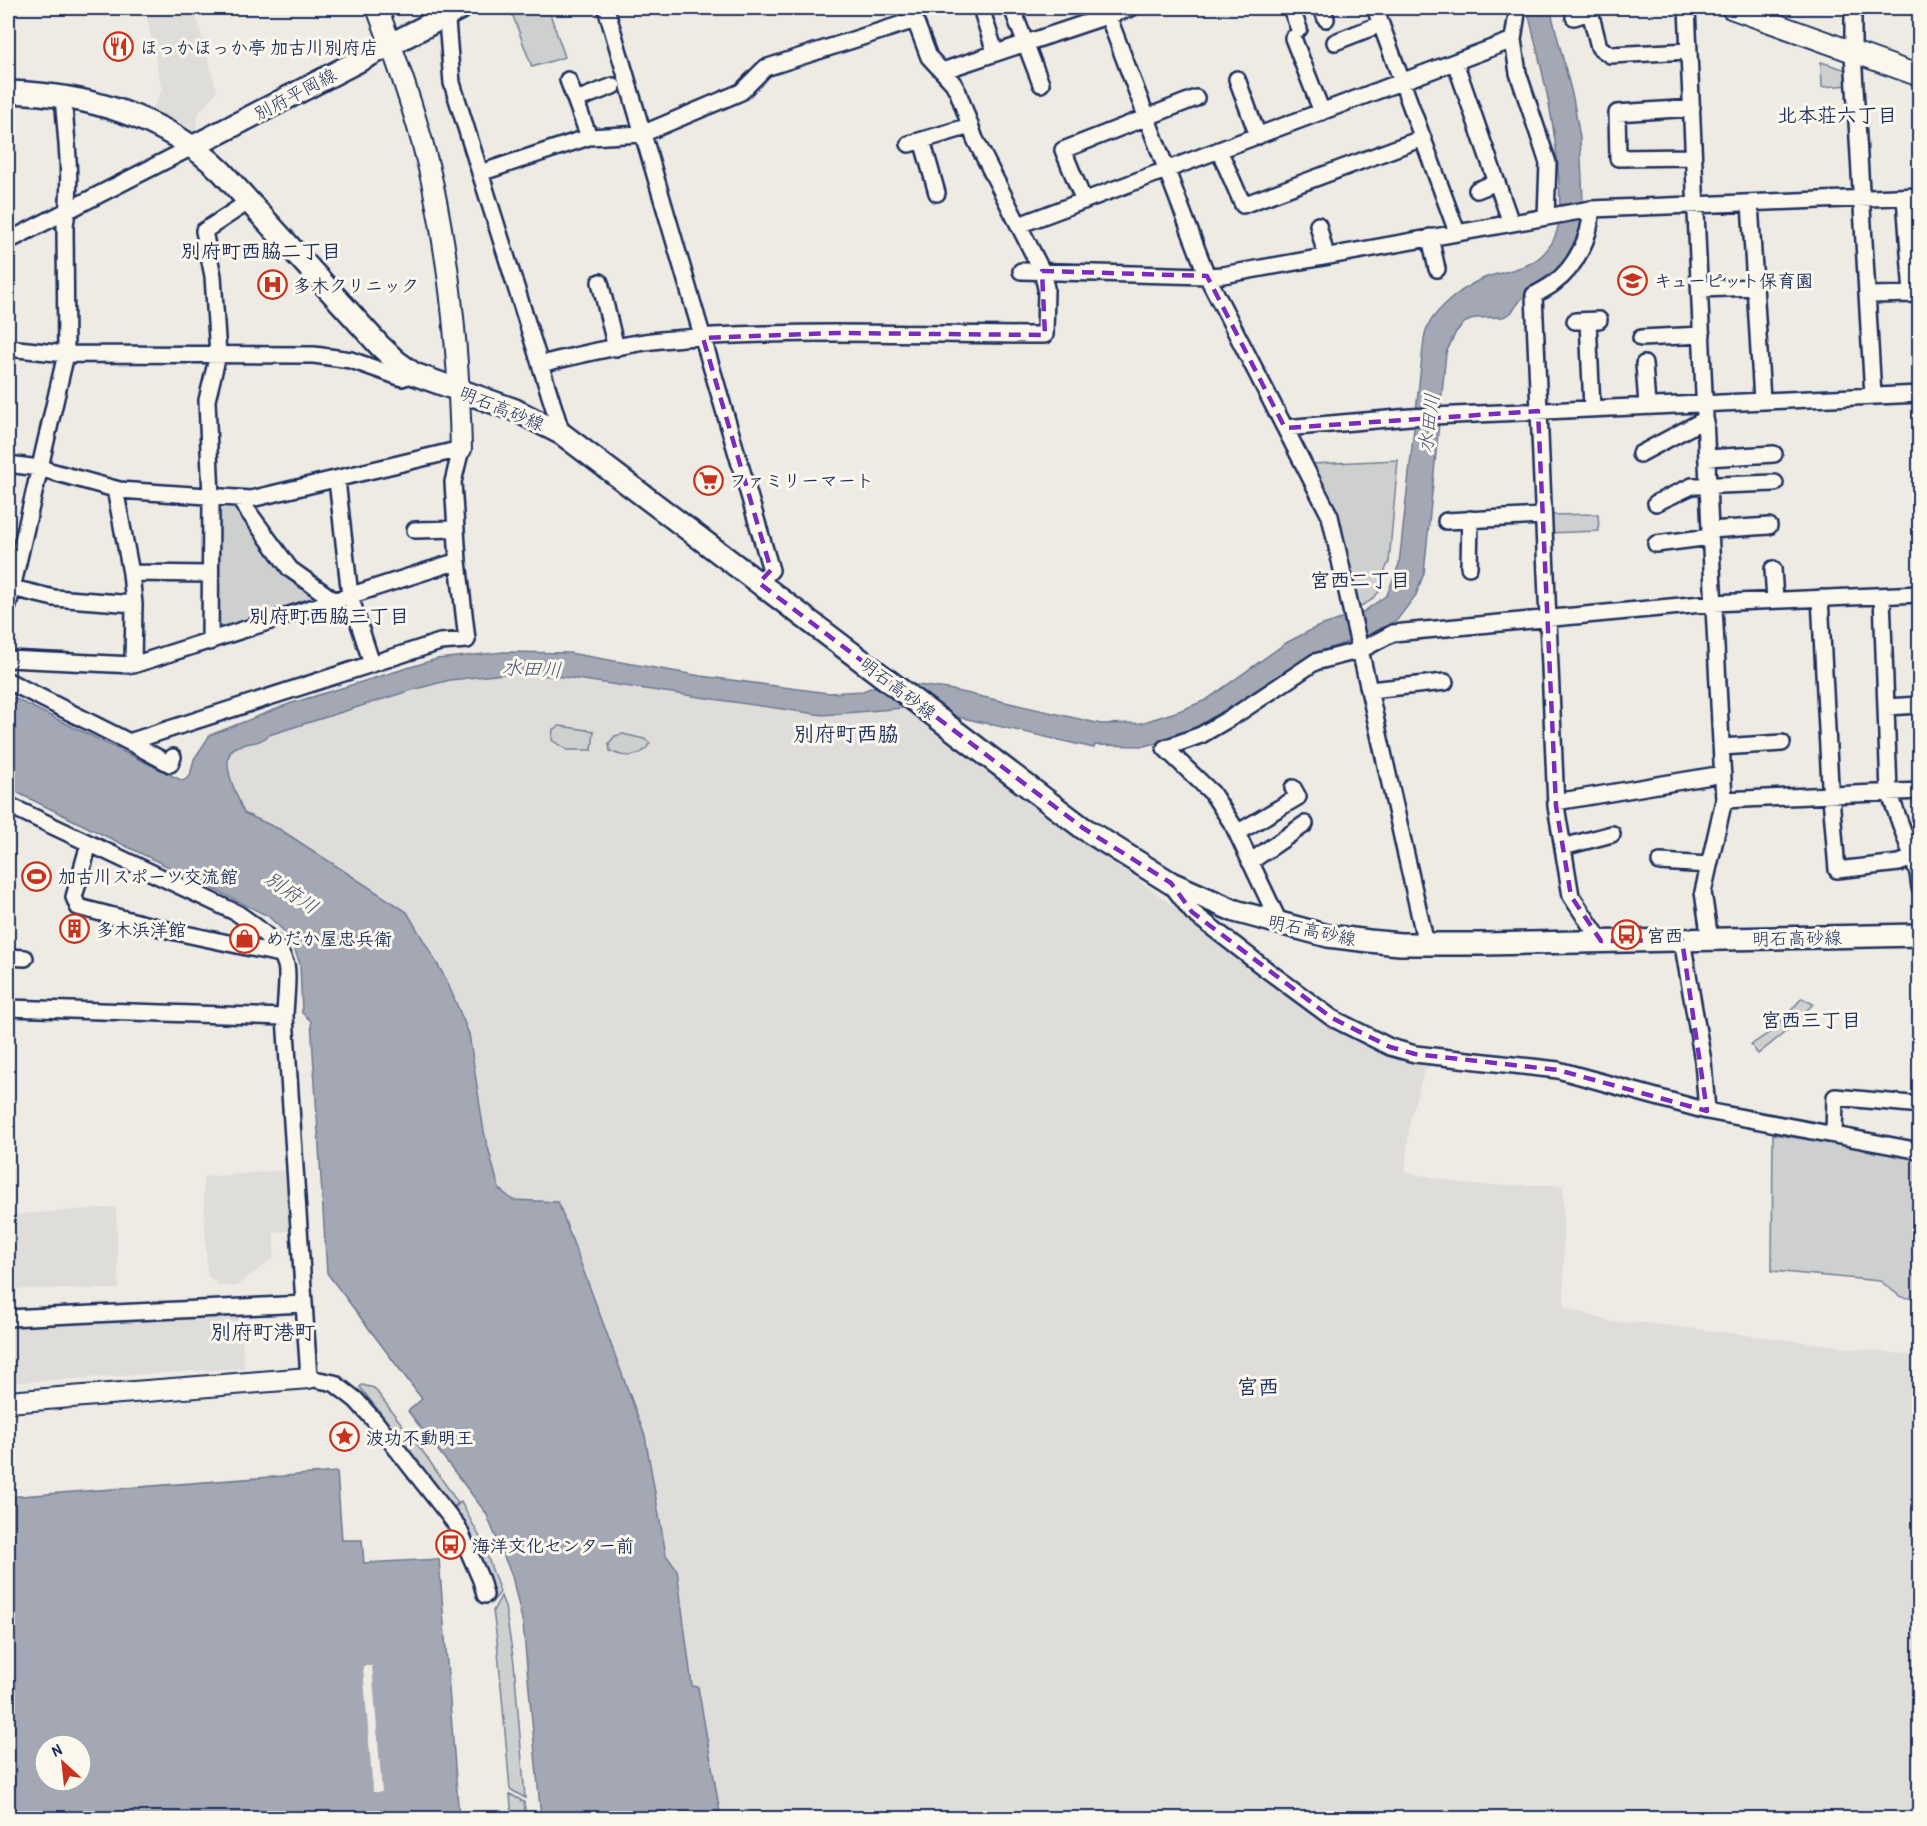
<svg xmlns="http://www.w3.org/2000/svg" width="1927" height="1826" font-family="'Patrick Hand','Klee One',sans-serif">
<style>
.built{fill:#deddda}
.green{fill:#cecfcf;stroke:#747f96;stroke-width:1.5}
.water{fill:#a3a8b4;stroke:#6d7892;stroke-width:1.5;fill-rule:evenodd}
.pier{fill:#eeebe4}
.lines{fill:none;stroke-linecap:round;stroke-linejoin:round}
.minor-casing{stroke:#1b2f5e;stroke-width:20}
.tertiary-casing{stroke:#1b2f5e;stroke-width:24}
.secondary-casing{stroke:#1b2f5e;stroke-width:26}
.minor{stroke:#fbf7ec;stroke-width:15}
.tertiary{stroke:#fbf7ec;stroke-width:20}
.secondary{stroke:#fbf7ec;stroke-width:21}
.marked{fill:none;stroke:#7b2cbf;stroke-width:4.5;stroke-dasharray:12 8;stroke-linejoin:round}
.labels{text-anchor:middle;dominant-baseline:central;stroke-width:6;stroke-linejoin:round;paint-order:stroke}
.poi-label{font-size:18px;font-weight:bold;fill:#1b2f5e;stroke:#fbf7ec;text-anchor:start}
.street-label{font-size:18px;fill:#1b2f5e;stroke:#fbf7ec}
.neighbourhood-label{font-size:20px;font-weight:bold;fill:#1b2f5e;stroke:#fbf7ec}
.water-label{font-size:20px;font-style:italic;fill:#445378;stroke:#fbf7ec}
.quarter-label{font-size:21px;font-weight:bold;fill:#1b2f5e;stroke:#fbf7ec}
</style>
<rect width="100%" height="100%" fill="#eeebe4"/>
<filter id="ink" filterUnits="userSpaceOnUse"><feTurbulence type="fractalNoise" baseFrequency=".0167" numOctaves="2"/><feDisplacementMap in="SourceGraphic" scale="12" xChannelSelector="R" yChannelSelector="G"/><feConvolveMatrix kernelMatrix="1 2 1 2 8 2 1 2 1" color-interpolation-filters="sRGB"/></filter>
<g filter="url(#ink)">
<path class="built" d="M145,8H194L217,91L198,114L196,134L151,112L162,90Z
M513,673L563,677L823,715L903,708L1005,781L1331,1023L1440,1061L1424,1071L1410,1120L1405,1172L1473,1185H1563L1564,1307L1611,1322L1646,1323L1919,1356V1818H721L698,1687L692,1686L677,1570L666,1555L645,1436L513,1200L499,1189L484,1132L469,1034L446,979L407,913L281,830L244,813L227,765V755L235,746L263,741L269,735L412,690L450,680Z
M287,1170L294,1231L274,1232V1258L236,1286H220L207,1276L203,1177Z
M116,1207L119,1289H8V1215Z
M240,1308L244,1368L8,1383V1314Z"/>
<path class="green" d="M510,8H548L565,57L532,67Z
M1821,62L1850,71L1851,85L1822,87Z
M1398,460L1389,562L1382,576L1380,591L1370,601L1359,607L1355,600L1341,524L1333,504L1312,464Z
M224,504L241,505L325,598L219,632L215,626L218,509Z
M1598,514L1599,531L1548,533V515Z
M560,726L594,731L592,750H567L552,740L553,729Z
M623,734L644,739L650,743C641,759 625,758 610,751L609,743L615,736Z
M1802,998L1813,1004L1788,1030L1758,1054L1751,1045L1773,1030Z
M1773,1134L1919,1158V1299L1901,1297L1880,1281L1772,1271Z
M362,1385L374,1388L426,1456L458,1503L450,1510L406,1446L360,1387Z
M461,1502L482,1541L500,1592L491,1604L486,1579L450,1512Z
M501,1596L505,1607L514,1663L525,1798L510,1789L497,1640L493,1611Z
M510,1794L524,1802L526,1818H512Z"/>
<path class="water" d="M1527,8H1550L1573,98L1580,138L1583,201L1582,221L1577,242L1565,265L1526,293L1511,313L1503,317L1475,318L1464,323L1456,332L1446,353L1424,573L1416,595L1397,620L1370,634L1311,655L1220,720L1188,736L1144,746L1095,745L1094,748L963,718L903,708L823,715L563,677L513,673L450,680L412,690L269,735C260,744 250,742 239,746C214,753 238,797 244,813L281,830L407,912L446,979L469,1034L484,1132L499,1189L513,1200L558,1202L645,1436L666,1555L677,1570L692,1686L698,1687L721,1818H541L523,1624L512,1576L486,1513L408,1411L422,1399L327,1273L311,1021L302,1013L300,964L290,937L268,916L8,788V695L183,781L190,776L194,759L210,735L289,704L437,659L504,652L569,653L701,676L828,693L863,691L873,687L910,684L948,689L1101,724L1141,723L1179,711L1206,700L1286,643L1317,627L1363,612L1387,595L1399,564L1423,348C1424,341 1424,332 1428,326C1437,307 1467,284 1487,277C1514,268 1537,269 1553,241C1562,224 1560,201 1559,183C1556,122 1541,66 1527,8Z
M337,1472L342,1540H362L364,1563L439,1559L459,1818H8V1497ZM45,1745H81V1781H45Z"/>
<path class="pier" d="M363,1666H372L382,1792H373Z"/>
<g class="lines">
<defs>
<path id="minor" d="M446,8L452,83L562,434
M606,8L771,570L759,583
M981,8L995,52
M1012,8L1041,84
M1105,8L1207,276L1330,516L1426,944
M1291,8L1299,29
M1322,8L1326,19
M1375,8L1457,232
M1516,8L1517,13L1513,40L1518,73L1548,163L1546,216
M1589,8L1599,47L1610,55L1689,51
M1687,8L1710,530L1724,800L1703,892L1710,940
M1853,8V53L1873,396
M1574,17L1590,12
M1293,38L1322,112
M1335,42L1381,24
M1455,62L1511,223
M942,71L1131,8
M1237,79L1258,136
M568,80L589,137
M576,100L613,86
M1692,108L1617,113L1618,158L1693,157
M922,140L937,193
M909,144L970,126
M1219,150L1243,205L1423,138
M480,173L589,137L642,134L741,92L765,68L915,20
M1477,190L1497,182
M1905,197L1912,294
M1084,201L1063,150L1196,98
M1750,203L1762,400
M1591,209C1592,235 1575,268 1554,283C1548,288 1541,291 1534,295L1556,806L1571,896L1601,941
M1019,225L1513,40
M1318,225L1326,256
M1430,237L1437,269
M8,241L192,147
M1021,271L1207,276L1223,275L1591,209L1920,196
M600,282L616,348
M1700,289L1755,287
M1868,295L1919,294
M1575,321L1599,320
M1588,321L1592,408
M1641,338L1702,335
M8,348L66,354L314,355L351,360L402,378L414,374
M540,364C580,355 621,344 661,340C788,328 917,335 1045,335L1046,288L1042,271L975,139L958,92L953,83L929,57L915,20L913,8
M1644,364L1647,405
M1285,428L1410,417L1920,394
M1640,454L1698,423L1706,422
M1707,458L1774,454
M8,464L39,468L119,490L251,499L461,449L453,482L458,561L467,640L440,642L129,742L8,681
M337,480L350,596L372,664
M115,489L131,573L134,604L133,665
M239,499L290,569L335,601
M1656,503L1692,486L1775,483
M1446,521L1542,516
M415,530L456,529
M1710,530L1769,526
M1656,544L1710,537
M1469,567L1470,519
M1773,569L1775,600
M131,573L209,574
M12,588L54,598L134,604
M1882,596L1889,792L1918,873L1920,888
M1820,598L1830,785L1837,870L1899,863L1913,858
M8,606L66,354L65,225C73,183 66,138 63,96
M210,642L211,498L207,400L218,355L213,276L204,231L248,202
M8,659L133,665L458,561
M1370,690L1445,682
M1886,707L1920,705
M129,742L170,764L173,757
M1722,747L1782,743
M1724,800L1920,791
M1556,802L1723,774
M8,805L237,913C256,926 279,942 286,965C289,976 285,1003 285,1017L309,1378L334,1383L356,1400L374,1420L458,1527L481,1580L485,1595
M1237,833L1298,797L1293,788
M89,844L74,897L78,907L176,932L280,954
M1563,847L1612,834
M1250,862L1305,824
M1660,862L1709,865
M1171,884L1192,912L1267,970L1332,1018L1390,1047L1415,1054L1558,1070L1707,1111L1920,1151
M1280,924L1233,825L1212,793L1165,748L1201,735L1237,714L1315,662L1361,650L1393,633L1713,603L1920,594
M1682,940L1703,1061L1707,1111
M8,957L25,958
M8,1008L285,1017
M1834,1135L1835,1097L1911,1104
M8,1318L304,1304"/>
<path id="tertiary" d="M377,8C399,65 420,126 433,186C451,272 459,362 461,449
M1731,8L1920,76
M8,1402L309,1378"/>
<path id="secondary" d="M8,92C85,94 165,116 222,172L380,346L396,361L414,374L515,410L562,434L1083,828L1171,883L1235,911L1328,936L1369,941L1400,944H1484L1920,935
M192,147L461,8"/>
</defs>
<use href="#minor" class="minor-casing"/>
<use href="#tertiary" class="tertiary-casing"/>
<use href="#secondary" class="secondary-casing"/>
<use href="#minor" class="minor"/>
<use href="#tertiary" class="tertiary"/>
<use href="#secondary" class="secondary"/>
</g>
</g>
<path class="marked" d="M1042,271L1207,276L1285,428L1538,411L1556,806L1571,896L1601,941L1682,940L1707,1111L1558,1070L1415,1054L1390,1047L1332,1018L1192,912L1171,883L1083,828L759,583L771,570L703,338L837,333L1045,335Z"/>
<defs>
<symbol id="restaurant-ring" viewBox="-11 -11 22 22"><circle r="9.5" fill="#fbf7ec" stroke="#c8321e" stroke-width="1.5"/><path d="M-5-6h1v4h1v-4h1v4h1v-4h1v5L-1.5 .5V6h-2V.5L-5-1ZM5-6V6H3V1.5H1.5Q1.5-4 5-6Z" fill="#c8321e"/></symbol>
<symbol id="school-ring" viewBox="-11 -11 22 22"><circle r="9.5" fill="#fbf7ec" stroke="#c8321e" stroke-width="1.5"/><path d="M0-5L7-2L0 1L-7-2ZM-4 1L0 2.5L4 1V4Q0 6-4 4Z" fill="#c8321e"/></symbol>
<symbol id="hospital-ring" viewBox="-11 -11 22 22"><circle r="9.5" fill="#fbf7ec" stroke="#c8321e" stroke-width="1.5"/><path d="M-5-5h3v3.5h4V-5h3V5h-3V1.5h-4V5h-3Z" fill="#c8321e"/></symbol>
<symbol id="supermarket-ring" viewBox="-11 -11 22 22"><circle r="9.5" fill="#fbf7ec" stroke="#c8321e" stroke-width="1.5"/><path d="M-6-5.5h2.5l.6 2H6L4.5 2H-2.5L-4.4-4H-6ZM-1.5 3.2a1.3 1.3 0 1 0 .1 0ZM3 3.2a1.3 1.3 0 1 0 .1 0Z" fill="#c8321e"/></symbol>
<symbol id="stadium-ring" viewBox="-11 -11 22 22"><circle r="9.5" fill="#fbf7ec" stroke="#c8321e" stroke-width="1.5"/><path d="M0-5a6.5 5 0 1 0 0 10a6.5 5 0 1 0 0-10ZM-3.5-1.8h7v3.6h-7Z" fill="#c8321e"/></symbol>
<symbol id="building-ring" viewBox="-11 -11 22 22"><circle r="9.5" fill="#fbf7ec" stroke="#c8321e" stroke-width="1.5"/><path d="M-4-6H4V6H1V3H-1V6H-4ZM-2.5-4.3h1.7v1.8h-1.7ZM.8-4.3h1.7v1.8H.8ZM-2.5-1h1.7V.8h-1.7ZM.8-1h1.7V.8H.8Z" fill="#c8321e"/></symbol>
<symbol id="bus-ring" viewBox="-11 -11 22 22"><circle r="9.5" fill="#fbf7ec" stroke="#c8321e" stroke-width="1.5"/><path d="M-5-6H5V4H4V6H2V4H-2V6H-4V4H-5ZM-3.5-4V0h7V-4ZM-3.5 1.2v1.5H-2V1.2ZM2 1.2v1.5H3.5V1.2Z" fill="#c8321e"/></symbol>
<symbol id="shop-ring" viewBox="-11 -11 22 22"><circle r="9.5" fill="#fbf7ec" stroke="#c8321e" stroke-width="1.5"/><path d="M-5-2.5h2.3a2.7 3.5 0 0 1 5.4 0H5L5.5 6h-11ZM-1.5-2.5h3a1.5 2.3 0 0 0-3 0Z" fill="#c8321e"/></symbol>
<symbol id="sight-ring" viewBox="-11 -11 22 22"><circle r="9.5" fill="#fbf7ec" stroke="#c8321e" stroke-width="1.5"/><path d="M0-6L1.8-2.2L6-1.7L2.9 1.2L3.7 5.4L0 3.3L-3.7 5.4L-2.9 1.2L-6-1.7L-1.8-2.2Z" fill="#c8321e"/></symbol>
</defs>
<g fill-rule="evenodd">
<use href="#restaurant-ring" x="102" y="30" width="33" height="33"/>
<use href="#school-ring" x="1616" y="264" width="33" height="33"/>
<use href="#hospital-ring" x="256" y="268" width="33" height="33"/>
<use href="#supermarket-ring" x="692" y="464" width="33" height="33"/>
<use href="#stadium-ring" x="20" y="860" width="33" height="33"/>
<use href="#building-ring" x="58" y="912" width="33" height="33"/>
<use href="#bus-ring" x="1610" y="918" width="33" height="33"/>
<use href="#shop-ring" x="228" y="922" width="33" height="33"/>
<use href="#sight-ring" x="328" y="1420" width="33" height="33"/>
<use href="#bus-ring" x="434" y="1528" width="33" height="33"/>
</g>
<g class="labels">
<g class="poi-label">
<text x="140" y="47">ほっかほっか亭 加古川別府店</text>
<text x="1654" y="280">キューピット保育園</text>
<text x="293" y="285">多木クリニック</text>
<text x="729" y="480">ファミリーマート</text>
<text x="58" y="876">加古川スポーツ交流館</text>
<text x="96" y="929">多木浜洋館</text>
<text x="1647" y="935">宮西</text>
<text x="266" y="938">めだか屋忠兵衛</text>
<text x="366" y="1437">波功不動明王</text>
<text x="472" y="1545">海洋文化センター前</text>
</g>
<g class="street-label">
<text transform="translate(295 94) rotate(-28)">別府平岡線</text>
<text transform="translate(502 408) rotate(22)">明石高砂線</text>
<text transform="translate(898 688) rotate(37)">明石高砂線</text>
<text transform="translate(1312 930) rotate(12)">明石高砂線</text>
<text transform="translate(1797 938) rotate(-1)">明石高砂線</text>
</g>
<g class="neighbourhood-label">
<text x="1837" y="114">北本荘六丁目</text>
<text x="261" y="250">別府町西脇二丁目</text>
<text x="1360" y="579">宮西二丁目</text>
<text x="329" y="615">別府町西脇三丁目</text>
<text x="1811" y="1019">宮西三丁目</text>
</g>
<g class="water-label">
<text transform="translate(1428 423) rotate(-83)">水田川</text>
<text transform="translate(532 668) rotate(3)">水田川</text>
<text transform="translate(292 892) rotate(34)">別府川</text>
</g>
<g class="quarter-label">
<text x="846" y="733">別府町西脇</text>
<text x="263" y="1331">別府町港町</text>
<text x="1258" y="1386">宮西</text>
</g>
</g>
<rect width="1927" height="1826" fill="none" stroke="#fbf7ec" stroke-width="30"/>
<rect x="15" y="15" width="1897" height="1796" fill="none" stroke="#1b2f5e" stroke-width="2" filter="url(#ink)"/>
<g transform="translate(63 1763) rotate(333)"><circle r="28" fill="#fbf7ec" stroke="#a1a7b3" stroke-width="1.5"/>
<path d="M0-4.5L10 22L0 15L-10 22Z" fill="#c8321e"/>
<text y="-9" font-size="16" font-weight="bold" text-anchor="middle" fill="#1b2f5e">N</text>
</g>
</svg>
